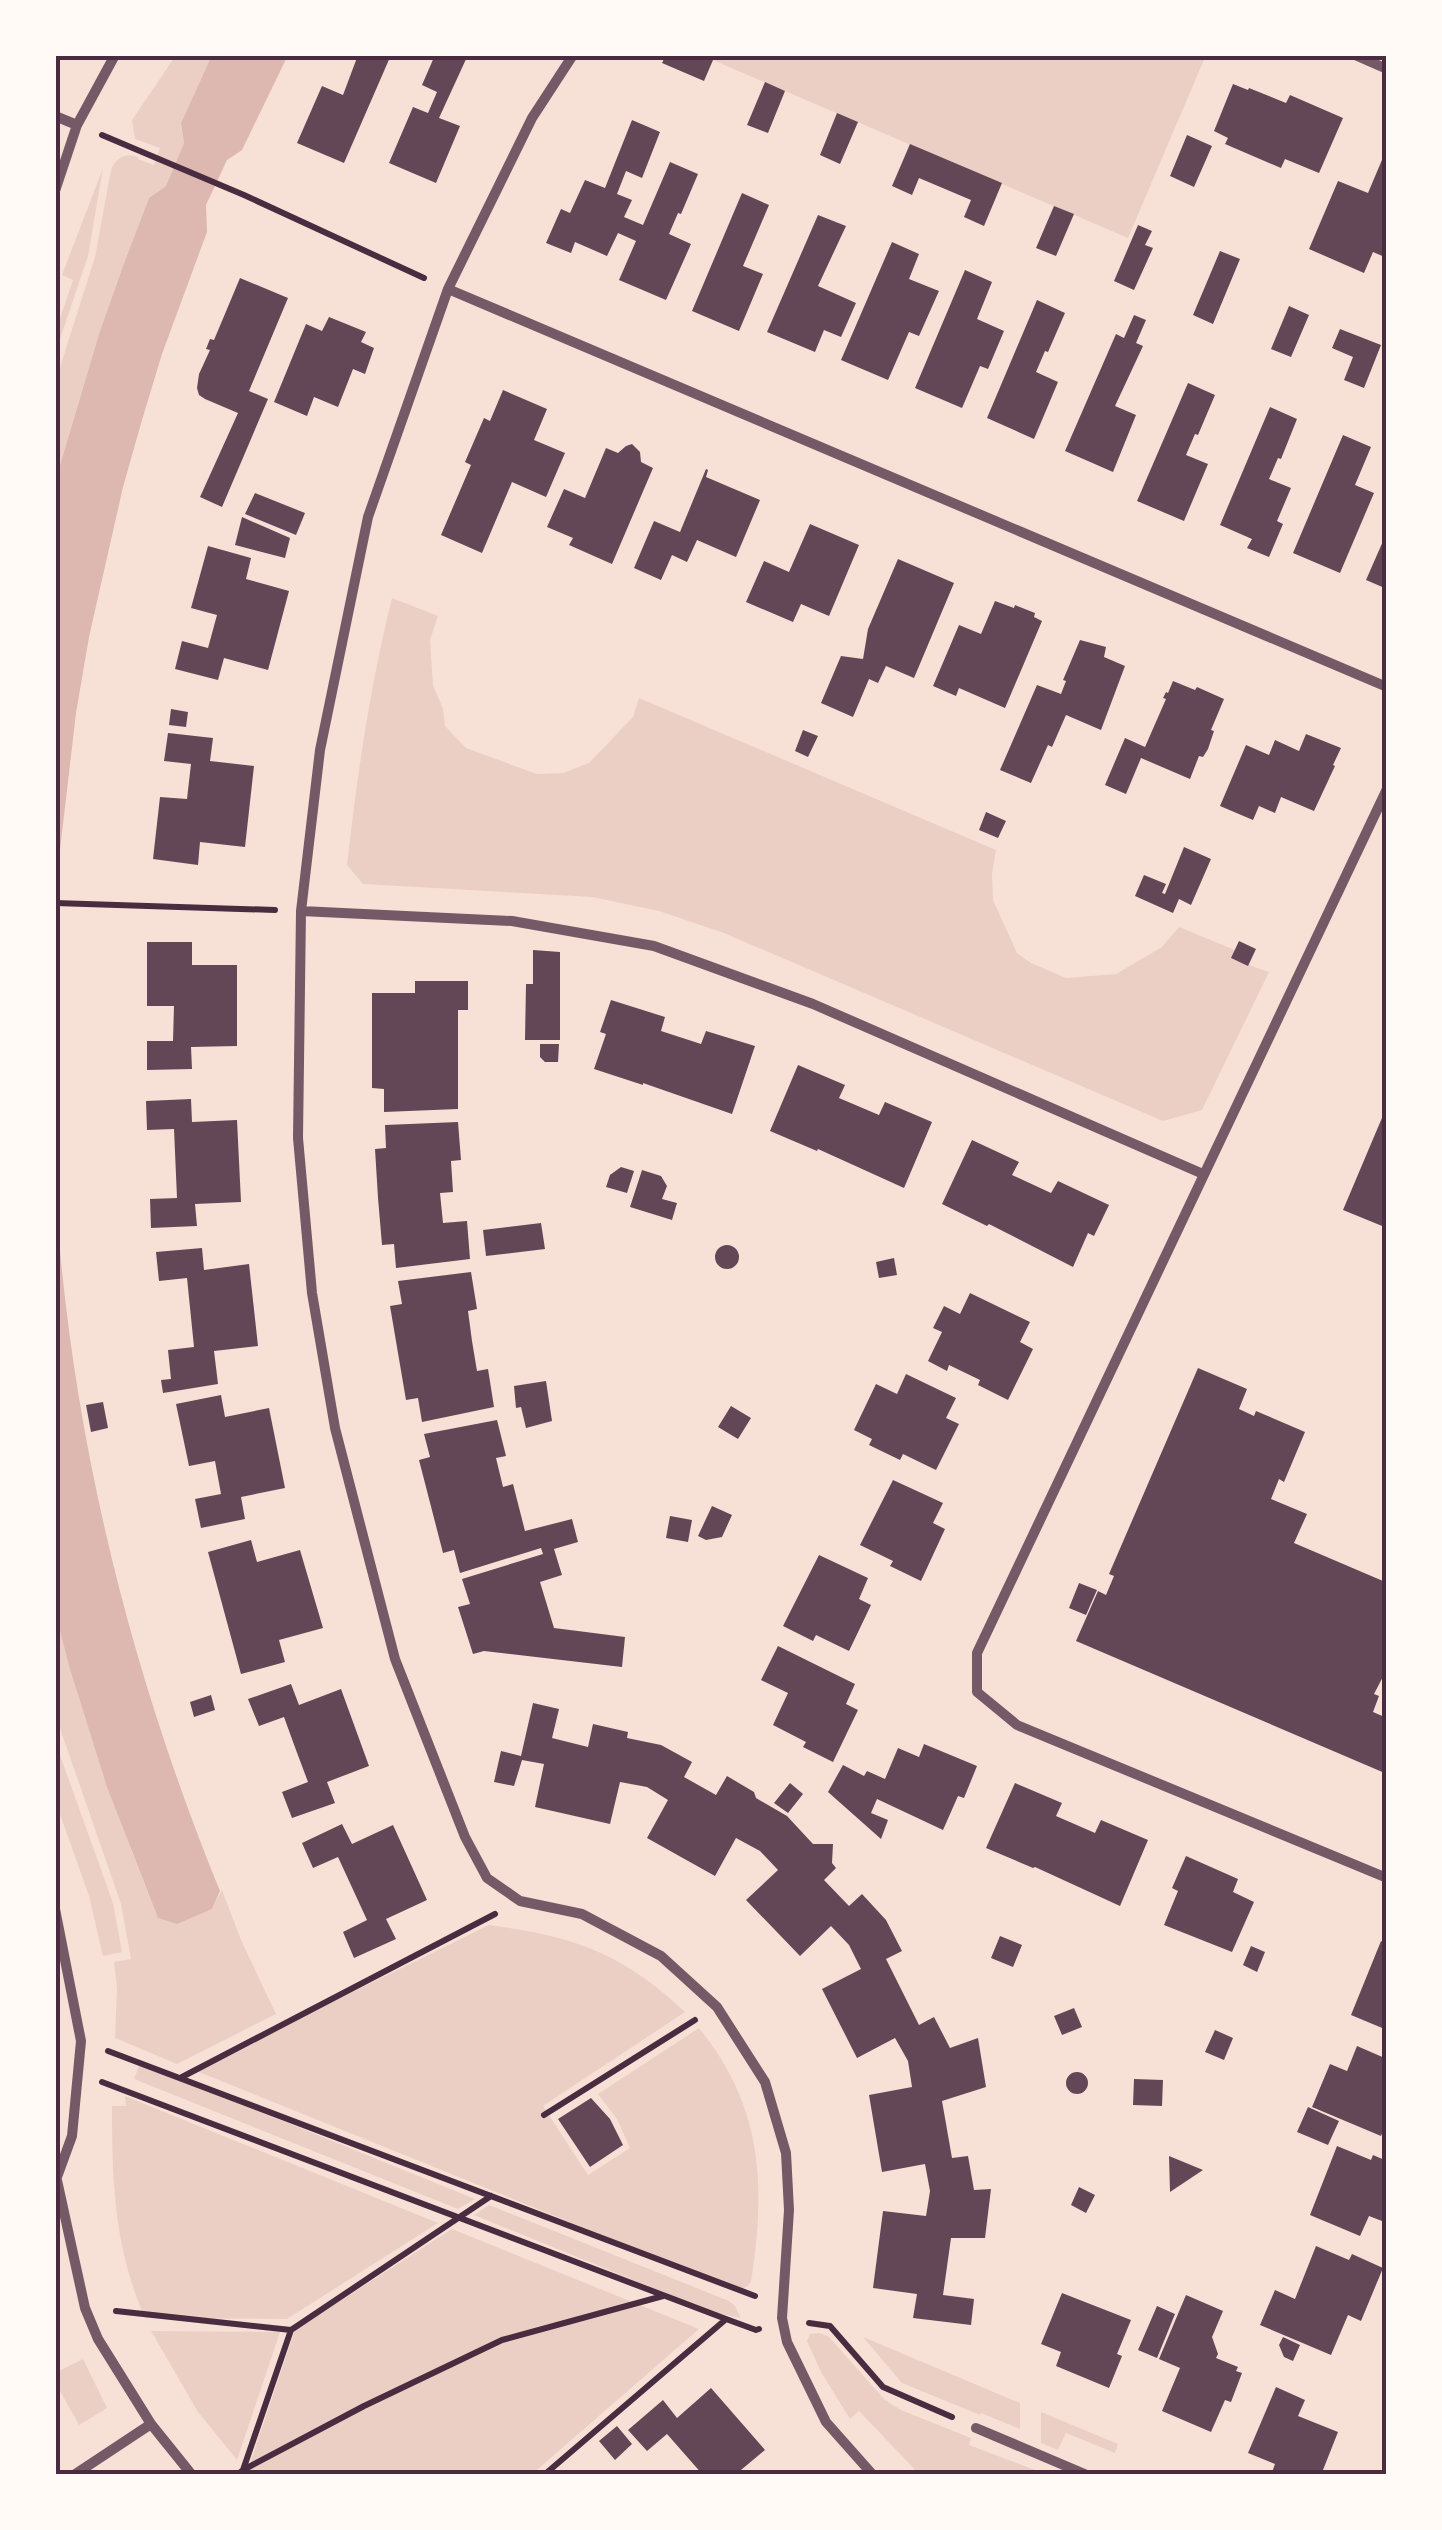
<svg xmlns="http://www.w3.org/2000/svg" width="1442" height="2530" font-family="'Source Sans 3',sans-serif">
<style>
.green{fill:#ebcfc5}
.water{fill:#dcb8b0}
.building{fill:#644757}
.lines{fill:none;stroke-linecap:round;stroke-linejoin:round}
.path{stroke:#4a2c40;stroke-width:6}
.minor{stroke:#755966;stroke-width:10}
.neatline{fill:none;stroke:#4a2c40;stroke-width:4}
</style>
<rect width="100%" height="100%" fill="#f7e1d7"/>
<path class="green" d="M176,55H212L181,123L184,143L166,186L149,198L123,266L99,334L55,482V383L95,257L111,170C116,158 125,152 138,157V159L154,165L160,148L135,139L132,120Z
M701,55H1206L1128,238Z
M103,168L88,256L55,354L57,328L55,326L57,321H59L73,280L62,275Z
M392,598L438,616L430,640L433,685L443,709L445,726L466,748L537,774L563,773L589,763L633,717L639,698L996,850L992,873L993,900L1017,953L1031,963L1066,978L1116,974L1162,947L1179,927L1235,950L1232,959L1269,972L1202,1110L1163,1121L724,933L659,911L592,897L363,884L347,865C357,776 370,686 392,598Z
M55,1612C82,1716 117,1817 158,1918L180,1921L212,1909L222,1890L241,1940L276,2014L177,2064L115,2038L117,1988L114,1962L131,1959L121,1904L55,1714Z
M55,1741L113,1903L122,1952L103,1956L89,1896L55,1800Z
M489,1925C573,1936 623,1953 685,2012L543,2106L588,2175L630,2148L617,2119L598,2094L699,2028C763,2107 766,2185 751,2282C746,2289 742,2289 733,2288L194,2070Z
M140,2063L475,2199L458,2209L134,2079Z
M125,2096L438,2223L287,2319L145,2318C114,2247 112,2182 112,2106H126Z
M489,2205L729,2301L735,2306L741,2318L712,2312L474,2215Z
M452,2229L699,2329L531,2475H251L247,2472L295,2330Z
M151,2331L280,2332L237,2460L198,2412Z
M820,2333L829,2337L885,2400L901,2410L971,2438L969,2445L1048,2475H920L859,2411L850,2419L821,2372L807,2341L810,2334Z
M863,2337L1020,2403V2429L981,2413L980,2415L902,2383Z
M83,2359L107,2408L79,2425L55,2382V2373Z
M1041,2412L1118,2444L1115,2453L1066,2433L1058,2450L1041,2443Z"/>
<path class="water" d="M212,55H288L242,150L227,160L206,205L207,232L162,354L142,420L123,487L89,637L76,713L58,867L55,869V482L99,334L123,266L149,198L166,186L184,143L181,123Z
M55,1186C70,1429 128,1666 220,1891L212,1909L177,1924L158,1918L107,1787L70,1669L55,1612Z"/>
<path class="building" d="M358,55H391L344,163L297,143L322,86L343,95Z
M435,55H462L467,57L439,118L460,126L436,183L389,163L413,107L428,113L437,92L422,85Z
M666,55H701L713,60L704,81L662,63Z
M765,82L785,91L768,133L747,125Z
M1233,84L1248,90L1249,88L1286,103L1290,95L1343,118L1319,173L1285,159L1281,168L1225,144L1228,138L1214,131Z
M837,113L858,122L840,164L820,155Z
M632,120L660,132L642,178L626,171L617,194L632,200L624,217L643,225L670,162L698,174L681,214L678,213L669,234L691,244L666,300L619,280L636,241L618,233L607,256L575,242L571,253L546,243L561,209L570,213L585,180L605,188Z
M1187,135L1212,146L1194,187L1170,176Z
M910,144L1002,183L984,226L964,217L971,200L919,178L912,195L892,186Z
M1387,148V258L1373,252L1364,273L1309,249L1338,181L1368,193Z
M742,193L769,205L743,266L763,274L739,331L692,311Z
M1054,206L1074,214L1056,256L1036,248Z
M818,215L846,226L818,286L856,303L841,337L824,330L815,352L767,332Z
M1138,225L1152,231L1145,245L1153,248L1134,290L1114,281Z
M892,242L919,254L909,279L939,291L919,336L909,332L888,380L841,360Z
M1220,251L1240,259L1213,324L1193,315Z
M965,270L992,282L977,319L1004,331L988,369L980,366L962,408L915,388Z
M240,278L288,298L249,391L268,399L222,507L200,497L238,413L205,399L199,395L197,388L199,374L210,350L206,349L210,339L214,340Z
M1037,300L1065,313L1048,352L1045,351L1036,372L1058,382L1034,439L987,418Z
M1289,306L1309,315L1291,357L1271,349Z
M1134,315L1146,320L1136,343L1143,346L1115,406L1136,415L1113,472L1065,451L1116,334L1124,338Z
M329,317L366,332L361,342L374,348L365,374L353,369L338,407L314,397L307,416L274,402L306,324L322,331Z
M1340,329L1381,345L1364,388L1344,380L1353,357L1332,348Z
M1188,383L1215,395L1198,435L1195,434L1186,455L1208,464L1184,521L1137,501Z
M503,390L547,409L534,440L565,453L546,497L512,482L482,553L441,535L471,465L465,462L484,418L490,421Z
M1270,407L1297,419L1281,459L1278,458L1269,479L1291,488L1277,521L1283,524L1269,557L1247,548L1252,539L1220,525Z
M1343,435L1371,447L1355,485L1374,493L1340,573L1293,553Z
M632,444L640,452L641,462L653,468L612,564L569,545L573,538L547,527L564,489L585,498L606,448L618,453L626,446Z
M706,469L708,470L706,477L760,500L736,557L697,540L687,562L672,555L661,580L634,568L654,521L680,532Z
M255,493L305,513L296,535L245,514Z
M242,517L290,538L285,558L235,545Z
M810,524L859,545L829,616L801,604L793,622L746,602L764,561L789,572Z
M1387,532V589L1366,580Z
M208,546L251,558L246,579L289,591L268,670L224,658L218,680L175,669L182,641L208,648L217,615L191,608Z
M898,559L954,583L914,678L886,666L878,683L869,679L853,717L821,703L841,656L863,659L868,629Z
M995,601L1014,608L1015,605L1035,613L1034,617L1042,621L1005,708L959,688L956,696L933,686L959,625L981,634Z
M1080,640L1106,647L1104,657L1125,666L1101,730L1066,715L1052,747L1048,745L1031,783L1000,770L1037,685L1061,694L1066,681L1063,680Z
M1173,681L1195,690L1197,687L1224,699L1211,730L1214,731L1208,749L1203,757L1199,756L1190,779L1141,758L1126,794L1105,785L1125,738L1145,747L1166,699L1163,698L1166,692L1168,693Z
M171,709L188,712L186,727L169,725Z
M803,730L818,736L808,757L795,751Z
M168,733L213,738L210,761L254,766L245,847L200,842L198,865L153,859L160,797L187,799L191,764L164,761Z
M1306,734L1341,748L1333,765L1335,766L1314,811L1281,797L1275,813L1259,806L1253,820L1220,806L1246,745L1269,755L1275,740L1299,751Z
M986,812L1006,821L998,838L979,830Z
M1184,847L1211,859L1191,905L1179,899L1173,913L1135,896L1144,875L1166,884L1162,893L1165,894Z
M1239,941L1256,949L1248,966L1231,958Z
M147,942H192V965H237V1046L191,1047L192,1069L147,1070V1041H173L174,1006H147Z
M533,950L560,952V1040H525L526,984H533Z
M415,981H468V1010H458V1109L384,1112V1089L372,1088V993H415Z
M611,1000L665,1017L661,1031L701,1044L706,1031L755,1046L732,1114L643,1083V1085L594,1069L606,1034L600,1032Z
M540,1044H559L558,1062H545L540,1057Z
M798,1065L845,1085L839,1098L879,1115L885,1102L932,1122L904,1188L818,1149L817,1151L770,1131Z
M191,1099L192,1122L237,1120L241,1202L195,1204L197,1226L151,1228L150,1199L177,1198L174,1129L147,1130L146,1101Z
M1387,1106V1228L1343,1210Z
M458,1122L461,1160L451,1161L453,1192L440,1193L443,1223L467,1221L470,1259L396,1268L394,1244L382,1245L378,1198L375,1149L386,1148L385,1125Z
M972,1140L1019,1162L1012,1175L1051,1193L1058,1181L1109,1205L1094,1236L1088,1233L1073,1267L989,1224L987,1226L942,1204Z
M621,1167L634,1171L627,1193L606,1187L610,1175Z
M642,1170L661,1176L667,1186L662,1199L677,1203L672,1220L630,1207Z
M541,1223L545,1249L486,1256L483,1230Z
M715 1257a12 12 0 1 1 24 0a12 12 0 1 1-24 0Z
M202,1248L204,1270L249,1264L258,1346L214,1351L218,1384L163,1393L161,1380L171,1379L168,1350L194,1347L187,1278L159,1281L156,1252Z
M894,1258L897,1275L879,1278L876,1262Z
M471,1272L477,1309L468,1311L472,1341L477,1371L488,1369L494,1407L422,1422L418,1398L406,1400L390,1306L402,1304L398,1281Z
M970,1293L1030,1322L1020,1342L1033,1349L1008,1400L978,1385L980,1380L949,1365L947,1371L928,1361L942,1332L933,1328L944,1306L960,1314Z
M1198,1368L1247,1389L1239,1409L1254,1416L1256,1411L1305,1432L1284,1482L1279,1479L1271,1499L1307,1514L1294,1543L1383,1581L1387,1573V1669L1374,1694L1379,1696L1373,1712L1387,1718V1774L1076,1641L1098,1591L1106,1595L1114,1576L1109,1574Z
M906,1374L956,1398L946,1418L959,1424L936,1470L903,1454L900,1460L869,1445L872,1439L854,1430L876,1384L897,1394Z
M546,1381L552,1421L526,1428L521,1407L516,1408L514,1386Z
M221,1395L225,1417L269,1408L285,1488L241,1497L245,1519L201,1528L195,1499L221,1494L215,1461L189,1466L176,1404Z
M103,1402L108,1428L91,1432L86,1405Z
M731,1406L751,1418L738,1439L718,1427Z
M497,1420L506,1456L496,1458L503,1487L513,1484L525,1531L572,1519L578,1542L554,1549L562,1575L540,1582L554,1628L625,1637L622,1667L484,1651L473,1654L458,1607L470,1604L462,1579L543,1554L541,1548L460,1573L454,1550L443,1553L419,1460L430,1457L424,1434Z
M893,1480L943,1503L933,1523L945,1529L921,1581L890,1566L893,1561L860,1545Z
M712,1506L732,1515L722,1537L706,1540L698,1536Z
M670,1516L692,1520L688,1542L666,1538Z
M251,1540L257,1562L300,1550L323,1628L279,1640L285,1662L241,1674L208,1552Z
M819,1555L868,1578L859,1599L871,1605L849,1651L816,1635L813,1641L783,1626Z
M1079,1583L1097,1590L1086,1615L1069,1608Z
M778,1646L855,1684L846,1704L858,1710L833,1762L803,1747L806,1742L773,1725L788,1693L761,1680Z
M291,1684L299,1705L341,1689L369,1766L327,1782L335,1803L292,1818L282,1792L308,1782L296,1750L284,1717L259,1726L248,1699Z
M211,1695L215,1710L194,1717L190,1702Z
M533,1703L559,1709L552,1738L588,1747L593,1724L628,1732L627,1738L661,1745L692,1762L684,1777L716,1795L727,1776L754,1792L756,1798L787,1816L813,1844H833L832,1863L836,1868L824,1880L849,1906L862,1894L886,1920L902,1951L886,1959L919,2025L934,2017L950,2048L978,2038L986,2087L942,2101L952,2158L968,2156L974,2190L991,2189L985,2238H951L943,2295L974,2299L971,2325L913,2318L917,2294L873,2288L883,2211L926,2216L930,2191L925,2164L882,2172L869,2095L912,2087L908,2061L895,2038L857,2058L822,1989L861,1969L849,1945L831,1926L800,1956L746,1900L778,1870L760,1851L736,1838L715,1876L647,1838L668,1800L647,1787L620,1782L610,1824L535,1807L544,1764L522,1760L514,1786L494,1782L501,1751L521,1756Z
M924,1744L977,1766L964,1798L958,1796L943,1830L877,1799L871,1813L888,1820L881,1839L828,1792L843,1765L864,1776L867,1771L885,1779L898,1748L919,1757Z
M790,1783L803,1794L788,1813L774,1803Z
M1015,1783L1062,1803L1056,1816L1095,1833L1101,1820L1148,1840L1120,1906L1035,1867L1033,1868L986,1848Z
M342,1824L352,1844L393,1825L427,1900L386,1919L396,1939L354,1958L343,1932L367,1920L338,1857L313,1868L302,1843Z
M1186,1856L1238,1879L1233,1892L1254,1902L1232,1952L1164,1925L1178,1891L1172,1888Z
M1000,1936L1022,1945L1013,1967L991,1958Z
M1381,1941L1387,1944V2030L1351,2015Z
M1251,1946L1265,1952L1257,1972L1243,1965Z
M1074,2008L1082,2027L1062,2035L1054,2016Z
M1215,2030L1233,2038L1224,2060L1205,2052Z
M1357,2046L1387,2059V2121L1381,2136L1312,2107L1330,2064L1347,2071Z
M1066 2083a11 11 0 1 1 22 0a11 11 0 1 1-22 0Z
M1134,2079L1163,2080L1162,2106L1133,2105Z
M591,2098L610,2119L623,2145L590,2167L558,2119Z
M1308,2107L1339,2121L1328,2145L1297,2132Z
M1337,2146L1371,2160L1373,2155L1387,2161V2209L1382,2221L1369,2216L1360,2236L1310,2215Z
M1169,2156L1203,2170L1170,2192Z
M1079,2187L1095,2195L1086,2213L1071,2205Z
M1316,2246L1349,2260L1352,2254L1383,2268L1361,2321L1348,2315L1331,2355L1260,2325L1275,2290L1295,2299Z
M1062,2293L1131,2320L1117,2354L1122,2356L1109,2388L1056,2366L1061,2352L1041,2344Z
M1186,2295L1223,2311L1212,2337L1218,2354L1216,2358L1238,2367L1236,2371L1242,2373L1231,2402L1225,2400L1211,2432L1162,2411L1180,2368L1159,2359Z
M1157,2306L1175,2314L1157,2358L1138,2350Z
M1283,2337L1300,2345L1293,2361L1284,2357L1279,2345Z
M1276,2387L1305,2400L1298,2416L1338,2432L1321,2475H1271L1275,2464L1248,2453Z
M711,2388L765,2450L735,2475H703L667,2434L647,2451L628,2430L663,2400L677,2418Z
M617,2426L632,2444L615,2460L599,2441Z"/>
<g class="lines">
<path class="path" d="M102,135L244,195L424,278
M55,903L275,910
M108,2051L755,2296
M182,2077L495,1914
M102,2082L726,2319L756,2330L759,2329
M544,2115L695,2020
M116,2311L291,2330
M809,2323L830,2326L883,2387L952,2417
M243,2470L364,2406L502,2340L663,2296
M237,2475L243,2470L291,2330L491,2196
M544,2475L725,2320"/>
<path class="minor" d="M573,55L532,118L448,289L368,517L320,750L301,911L298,1138L312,1293L335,1428L395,1659L465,1837L487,1878L520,1901L582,1914L661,1956L717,2007L765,2082L786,2153L789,2210L782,2318L787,2342L826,2422L873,2475
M1355,55L1387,69
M55,116L77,125
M55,191L77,125L115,55
M448,289L1387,687
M1387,789L977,1653V1692L1017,1725L1387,1878
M301,911L512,921L654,946L813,1004L1203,1174
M55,1909L81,2041L72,2136L57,2177
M55,2171L85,2308L98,2339L151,2424L192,2475
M976,2428L1087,2475
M74,2475L151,2424"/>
</g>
<rect width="1442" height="2530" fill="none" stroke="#fffaf5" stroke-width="115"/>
<rect x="58" y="58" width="1326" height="2414" class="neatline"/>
</svg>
